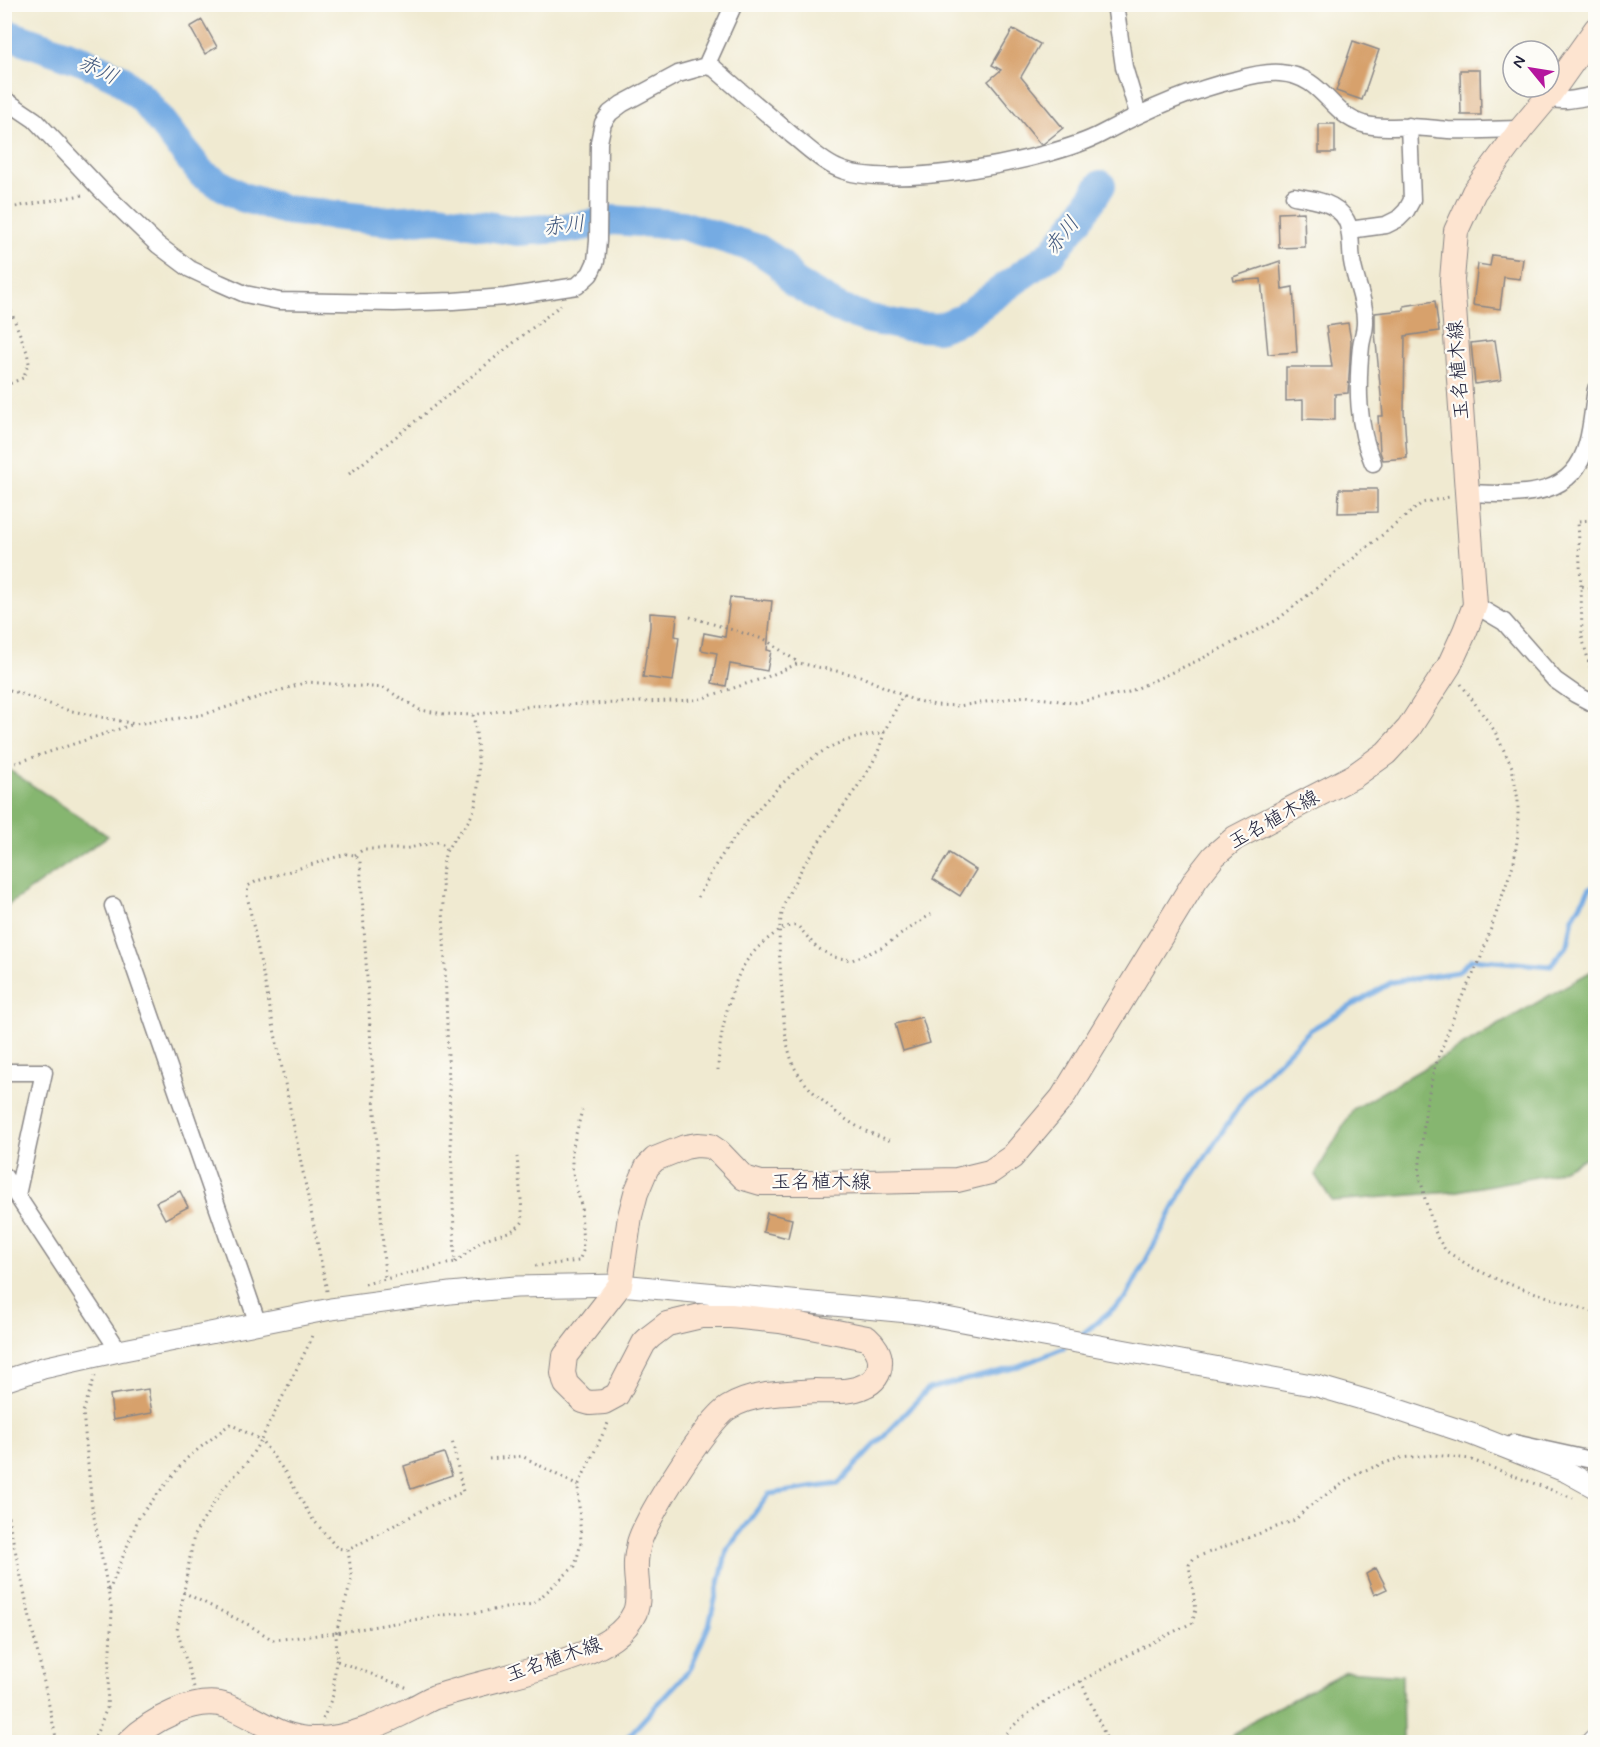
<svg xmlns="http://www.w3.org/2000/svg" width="1600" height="1747" font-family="Mynerve,'Klee One',sans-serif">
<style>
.forest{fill:#86b670;stroke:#546c56;stroke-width:1.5}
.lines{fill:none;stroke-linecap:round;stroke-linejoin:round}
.stream{stroke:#74abe3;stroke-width:5}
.river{stroke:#74abe3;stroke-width:30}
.building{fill:#d7a16c}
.minor-casing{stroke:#898686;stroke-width:19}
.tertiary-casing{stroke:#898686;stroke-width:23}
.secondary-casing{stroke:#898686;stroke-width:26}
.path{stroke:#898686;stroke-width:3;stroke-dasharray:1.5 4.5;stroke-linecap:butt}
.minor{stroke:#fff;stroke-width:16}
.tertiary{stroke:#fff;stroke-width:21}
.secondary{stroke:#fde4d0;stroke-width:24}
.labels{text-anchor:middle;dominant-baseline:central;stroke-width:4.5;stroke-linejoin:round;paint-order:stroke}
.street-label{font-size:20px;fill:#22223b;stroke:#fdfcf7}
.water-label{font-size:21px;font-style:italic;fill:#43597e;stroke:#fdfcf7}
</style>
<rect width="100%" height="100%" fill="#fdfcf7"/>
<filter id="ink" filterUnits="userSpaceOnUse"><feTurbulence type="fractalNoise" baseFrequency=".0167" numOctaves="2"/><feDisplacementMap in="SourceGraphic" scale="12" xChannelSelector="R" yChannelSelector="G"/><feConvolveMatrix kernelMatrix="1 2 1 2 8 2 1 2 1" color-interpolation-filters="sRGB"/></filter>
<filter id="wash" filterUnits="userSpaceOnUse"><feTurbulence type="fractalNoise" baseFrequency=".008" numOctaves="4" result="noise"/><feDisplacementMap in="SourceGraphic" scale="24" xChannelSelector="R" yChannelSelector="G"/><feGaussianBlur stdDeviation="1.35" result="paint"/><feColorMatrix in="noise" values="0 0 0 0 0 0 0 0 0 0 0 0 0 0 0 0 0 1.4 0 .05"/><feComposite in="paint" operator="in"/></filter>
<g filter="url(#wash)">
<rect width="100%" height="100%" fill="#f0ead1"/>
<path class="forest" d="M5,767L108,836L5,907H4Z
M1595,969V1153L1553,1174L1452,1192L1332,1201L1315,1175L1353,1109Z
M1346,1671L1402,1675L1403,1740L1401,1742H1224L1255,1719Z"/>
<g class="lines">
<path class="stream" d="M1079,1337L1126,1298L1182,1192L1250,1090L1310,1030L1392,982L1457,972L1472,959L1550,966L1568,944L1573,917L1590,888L1596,885
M623,1742L690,1669L709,1625L727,1550L769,1494L838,1484L928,1389L1014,1368L1064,1348"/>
<path class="river" d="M4,33L83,61L119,78L144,100L202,174L242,197L286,210L388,221L439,218L517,231L577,227L613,220L682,225L758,249L779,263L795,283L840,309L870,319L905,326L938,328L962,319L1052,253L1079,219L1101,185"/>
</g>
<g id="blocks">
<path class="building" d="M202,20L217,47L205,54L190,27Z
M1013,29L1040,44L1021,77L1063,128L1043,144H1040L988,81L1001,70L992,65Z
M1353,41L1379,50L1362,100L1336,91Z
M1460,70H1480L1481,115H1461Z
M1319,124H1335V153H1319Z
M1304,212L1305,247L1279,248L1278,213Z
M1492,255L1523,259L1520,279L1504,277L1500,309L1473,305L1478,264L1490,266Z
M1280,261L1282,289L1293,287L1297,352L1268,354L1261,279L1234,281L1233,277Z
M1435,301L1439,331L1405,336L1404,412L1407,458L1383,460L1380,452L1378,416H1383L1375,332V313L1404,310V306Z
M1348,323L1351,341L1348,393L1335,394V420L1303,419V400L1286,401V367H1332L1326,326Z
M1495,340L1501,380L1475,384L1471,343Z
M1339,489H1377V512L1338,513Z
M730,597L772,601L767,650L771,651L767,671L730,664L726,686L712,683L717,653L701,650L704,633L725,637Z
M650,613L677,615L675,636L679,637L673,681L643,677L650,627Z
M949,853L976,870L960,896L933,879Z
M922,1017L930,1043L903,1051L895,1024Z
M180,1191L188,1207L165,1219L156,1202Z
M767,1213L792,1219L788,1238L763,1232Z
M148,1389L152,1413L113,1420L110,1395Z
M444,1453L452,1475L411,1489L404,1466Z
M1376,1568L1387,1589L1374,1595L1366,1574Z"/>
</g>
</g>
<g filter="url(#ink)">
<use href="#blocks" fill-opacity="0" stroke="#898686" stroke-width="1.5"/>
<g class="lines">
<defs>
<path id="minor" d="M1115,4L1124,67L1138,114
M706,66L734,4
M1547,98C1564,103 1578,98 1596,95
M4,99L35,120L103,192L158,245L190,269L220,283L245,294L279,301L394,303L453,301L505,297L577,286L590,274L596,261L598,241L599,142L603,123L610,113L622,104L678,74L706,66L714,68C740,91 766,113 793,136C807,147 821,161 837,168C887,192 1052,160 1101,134C1144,111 1188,91 1235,80C1249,76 1266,72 1280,73C1324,76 1329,114 1363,124C1377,129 1393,126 1408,127C1421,127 1435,129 1448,130C1472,131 1497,129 1521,129
M1294,196C1312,199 1337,202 1346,220C1352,231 1350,248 1352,261C1355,281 1366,303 1365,323C1365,331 1362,338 1361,346C1357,386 1357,426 1373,463
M1349,230L1386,225L1398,219L1406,211L1412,200L1409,126
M1468,493C1516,494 1572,502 1587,444C1592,426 1593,407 1596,389
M1475,605L1504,622L1555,680L1575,694L1596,705
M113,906L258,1324
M4,1072H44L17,1195
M4,1176L119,1351
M1514,1443L1596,1461"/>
<path id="tertiary" d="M4,1381L43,1368L119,1351L331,1309L450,1293L516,1287L620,1285L919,1313L1317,1386L1386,1406L1471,1434L1567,1472L1596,1488
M1592,1742L1596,1738"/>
<path id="secondary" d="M129,1742C150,1721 196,1695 227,1706C258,1718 279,1739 314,1739C347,1740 384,1723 413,1708C420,1705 427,1700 435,1697C483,1681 535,1673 582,1654C604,1645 625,1634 635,1612C641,1596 635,1579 636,1563C636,1556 638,1549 639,1543C646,1518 707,1421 728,1408C739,1401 753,1397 766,1395C782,1393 799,1392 815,1391C831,1391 850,1393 864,1386C874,1382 880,1374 880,1363C881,1354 874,1344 867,1338L780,1321L731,1316H701L667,1324L650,1337L644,1343L617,1395L604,1402L590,1403L583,1401L566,1384L563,1373L565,1356L620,1285L630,1216L636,1193L647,1167L655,1159L685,1147L697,1145L710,1146L719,1152L744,1178L761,1183H819L957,1180L990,1172L1012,1157L1062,1098L1196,879L1214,856L1235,838L1354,776L1386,753L1409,728L1449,666L1465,631L1475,605L1452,280L1456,231L1474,192L1521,129L1547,98L1596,29"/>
</defs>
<use href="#minor" class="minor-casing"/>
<use href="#tertiary" class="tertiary-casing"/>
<use href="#secondary" class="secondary-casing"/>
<path class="path" d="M4,209L82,195
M4,294L27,352L29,363L23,378L4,386
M349,474L561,305
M1581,586L1578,521L1596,520
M690,617L766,640L799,663
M1461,684L1494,730L1512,767L1518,800V834L1514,862L1480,960L1459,1003L1435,1066L1426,1105L1419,1172L1425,1199L1437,1237L1446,1251L1471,1267L1503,1282L1596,1313
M1595,685L1582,637L1581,586L1596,589
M4,688L67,710L135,724L202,715L307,682L384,688L420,710L444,714L473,715L533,706L697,700L767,677L799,663L860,676L913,700L935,705L959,706L1026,696L1074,703L1129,692L1203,658L1277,620L1422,503L1449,497
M884,732C879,759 860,783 845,804C825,833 804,861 789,893C776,920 779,949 781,978C783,1007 783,1037 793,1064C802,1087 840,1118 862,1129C871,1134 881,1137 891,1141
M4,767L134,724
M355,855L364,849H404L438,842L445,845L446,851
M698,897C706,884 712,869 721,857C744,821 796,762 835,745C850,738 868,736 884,732L903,695
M718,1070C718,1043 730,984 746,962C752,953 761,944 769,938C778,931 786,924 798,926L816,947L833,957L852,960L881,948L931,914
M455,1262C466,1255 474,1245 486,1239C499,1233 515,1234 523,1221L517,1157
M535,1266L579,1261L583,1251L581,1205L572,1171V1150L582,1110
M365,1284L455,1262L442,878C443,869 443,858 447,850C454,836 467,827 473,812C482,792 478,737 473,715
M327,1291L247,895L248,886L257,881L346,854L355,855L360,861L385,1280
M489,1459L522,1456L578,1486
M4,1499L57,1742
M348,1550L352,1579L336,1633L337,1661L408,1688
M109,1591L139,1517L186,1459L230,1424L261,1440L310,1342L313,1332
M183,1592L249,1625L273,1640L336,1633L442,1615L479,1612L533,1604L575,1566L581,1543L578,1486L609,1421
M1081,1681L1108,1742
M194,1687L177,1630L194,1535L222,1490L247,1462L261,1440L285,1472L311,1517L337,1548L348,1550L432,1505L463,1492L452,1440
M323,1719L333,1695L336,1659
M93,1742L107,1708L112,1611L92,1507L83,1412L95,1376
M998,1742C1025,1710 1054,1696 1090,1676C1124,1657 1158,1639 1192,1623L1196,1610L1189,1565L1194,1558L1295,1520L1308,1507L1360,1472L1399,1458L1434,1455L1469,1459L1573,1498"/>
<use href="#minor" class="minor"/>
<use href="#tertiary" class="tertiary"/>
<use href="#secondary" class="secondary"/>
</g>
</g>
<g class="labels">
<g class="street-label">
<text transform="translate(1459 370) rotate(-94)">玉名植木線</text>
<text transform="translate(1274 820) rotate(-29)">玉名植木線</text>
<text x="821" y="1182">玉名植木線</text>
<text transform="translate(554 1660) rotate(-19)">玉名植木線</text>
</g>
<g class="water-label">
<text transform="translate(98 70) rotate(26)">赤川</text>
<text transform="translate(564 226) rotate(-6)">赤川</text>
<text transform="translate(1062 236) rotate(-51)">赤川</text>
</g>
</g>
<rect width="1600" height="1747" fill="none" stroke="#fdfcf7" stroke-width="24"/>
<g transform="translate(1531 69) rotate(300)"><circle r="28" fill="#fdfcf7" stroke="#a5a5ac" stroke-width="1.5"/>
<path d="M0-4.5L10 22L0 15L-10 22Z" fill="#b5179e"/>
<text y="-9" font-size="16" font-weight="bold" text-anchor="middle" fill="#22223b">N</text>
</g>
</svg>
